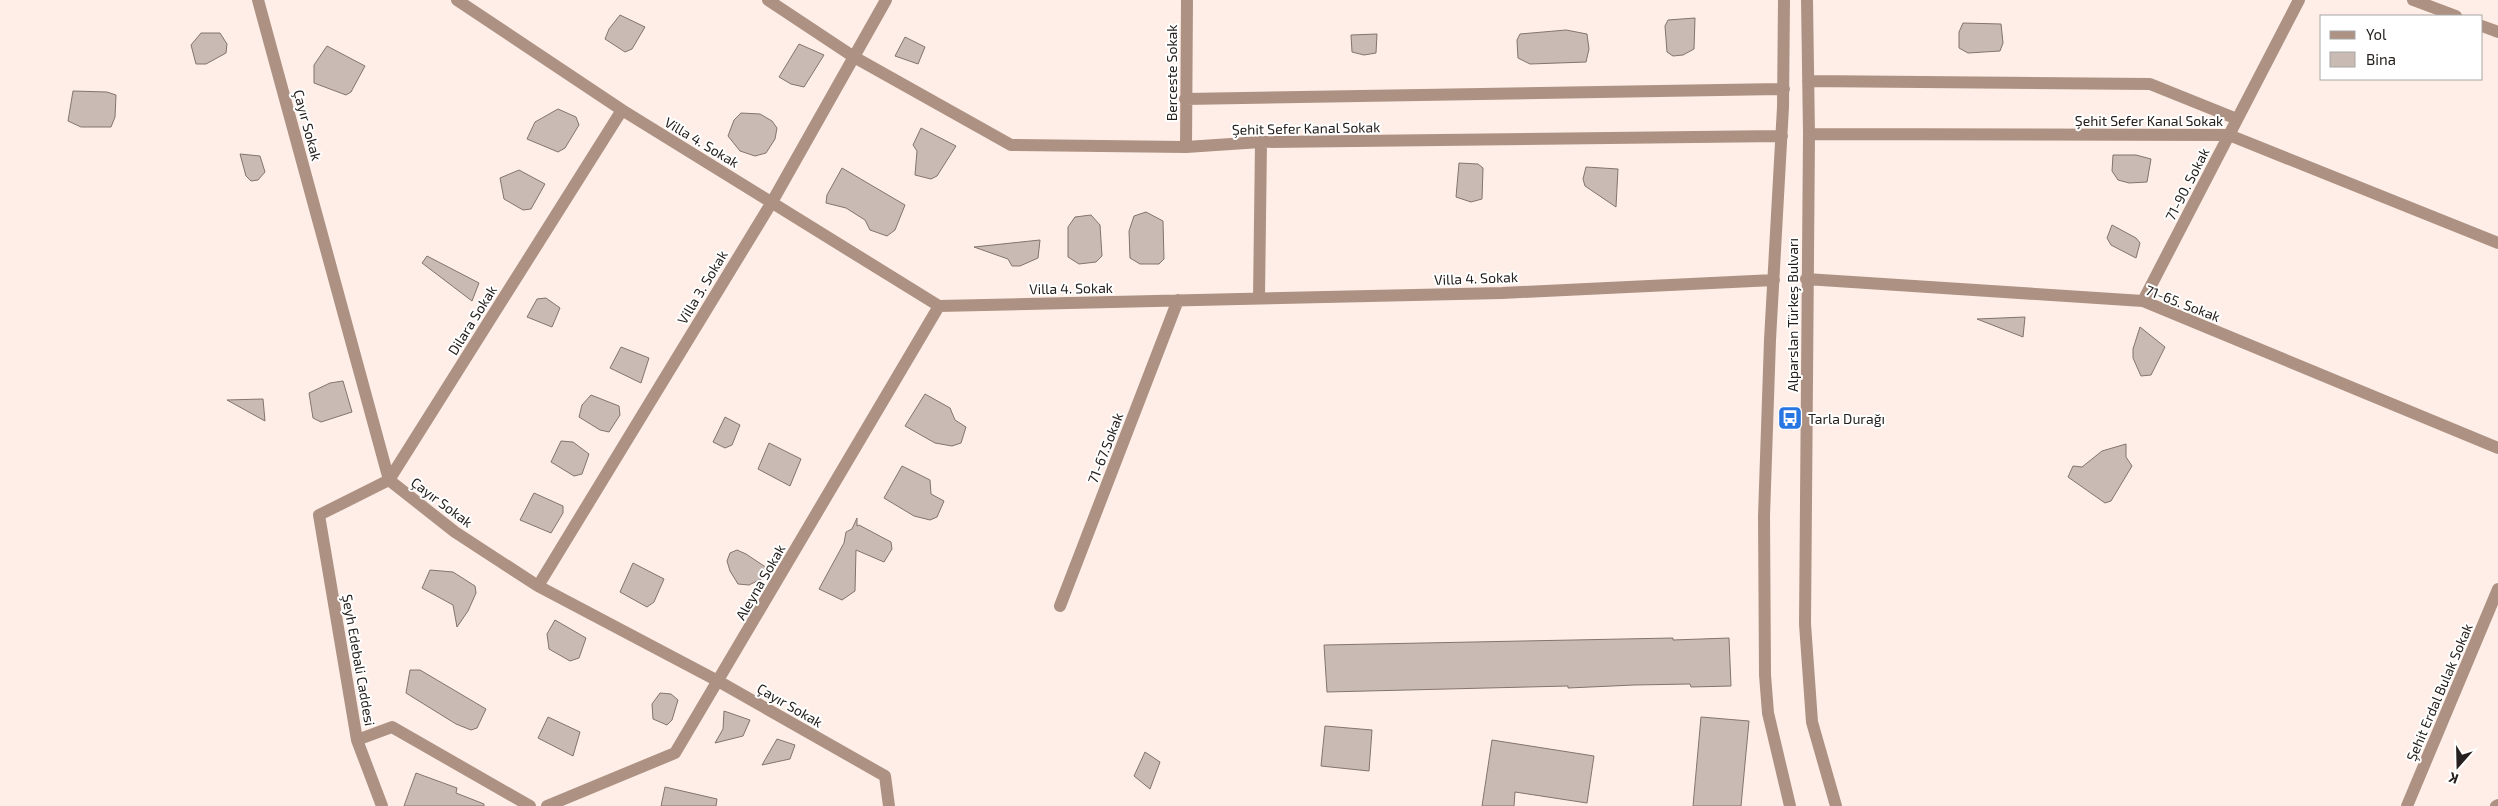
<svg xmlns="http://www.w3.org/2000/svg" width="2498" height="806" font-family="'Exo 2',sans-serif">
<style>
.building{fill:#c9bab3;stroke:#82756e}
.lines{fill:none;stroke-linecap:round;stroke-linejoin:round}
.minor{stroke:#ad9284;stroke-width:12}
.labels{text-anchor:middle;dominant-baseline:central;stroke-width:4;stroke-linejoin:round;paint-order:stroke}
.street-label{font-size:14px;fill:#25201d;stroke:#fff}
.poi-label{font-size:14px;fill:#25201d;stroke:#fff;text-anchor:start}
</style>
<rect width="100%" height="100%" fill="#feeee7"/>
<path class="building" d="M620,15L645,27L632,49L625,52L605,39L609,29Z
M1695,18L1694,49L1683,55L1673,56L1667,52L1665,26L1668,20Z
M1963,23L2001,24L2003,43L2000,51L1968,53L1959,48V32Z
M1566,30L1587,34L1589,49L1586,62L1530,64L1518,58L1517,40L1520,34Z
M201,33H220L227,44L226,53L206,64H196L191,45Z
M1377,34L1376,53L1364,55L1352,52L1351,35Z
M905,37L925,47L918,64L895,56Z
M799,44L824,55L804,87L791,84L779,77Z
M327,46L365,66L351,92L346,95L314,83V65Z
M73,91L107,92L116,95L115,117L111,127H81L68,121Z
M558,109L576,117L579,125L565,148L558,152L527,139L535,122Z
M741,113L760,114L772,121L777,128L775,139L766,153L755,156L740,151L728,136L734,120Z
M921,128L956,146L937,176L931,179L915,175L917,151L913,145Z
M240,154L260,156L265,172L258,180L251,181L246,176Z
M2113,155H2136L2151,159L2147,182L2129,183L2118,180L2112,171Z
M1459,163L1478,164L1483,168L1482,199L1471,202L1456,197Z
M1586,167L1618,169L1616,207L1585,186L1583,179Z
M842,168L905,205L895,230L887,236L870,230L865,220L846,208L826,203L827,195Z
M519,170L545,184L531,209L523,210L504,199L500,178Z
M1146,212L1163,221L1164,259L1159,264H1140L1130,258L1129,231L1134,216Z
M1091,215L1100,225L1102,256L1096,262L1079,264L1068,257V227L1075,217Z
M2112,225L2136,238L2140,243L2136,258L2111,245L2107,238Z
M1040,240L1038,258L1020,266H1012L1008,259L974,247Z
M427,256L479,283L472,301L422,263Z
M546,298L560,308L552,327L527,317L537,299Z
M2025,317L2023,337L1977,319Z
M2140,327L2165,347L2151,375L2141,376L2133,358V349Z
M621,347L649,358L641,383L610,368Z
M343,381L352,412L321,422L313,418L309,393L330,383Z
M925,394L950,408L955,420L966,427L961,443L952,446L935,443L905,426Z
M591,395L619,406L620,415L609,432L600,430L579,417L582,405Z
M263,399L265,421L227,400Z
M725,417L740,425L732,445L725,448L713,442Z
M561,441L573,442L589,454L582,474L574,476L551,462Z
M769,443L801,459L790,486L758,469Z
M2126,444V457L2132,466L2111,501L2105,503L2068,477L2073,466L2082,467L2102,451Z
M902,466L930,480L931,494L944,501L937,517L930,520L914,516L884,498Z
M534,493L563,506V513L551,533L520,520Z
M857,518V526L859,525L891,542L892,549L884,562L856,550L855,591L842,600L819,589L844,543L846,532L852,529Z
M737,550L746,554L773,572L771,574L749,585L738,584L730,571L727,561L730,553Z
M633,563L664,579L654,602L647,607L620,592Z
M430,570L453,572L475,586L476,593L468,611L457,627L453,605L422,588Z
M555,620L586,638L579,658L570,661L549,649L547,634Z
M1673,638V640L1729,638L1731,686L1691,687L1690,684L1634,685L1568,688V686L1327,692L1324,645Z
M410,670H420L486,709L477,728L471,730L456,724L406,693Z
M660,693L671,694L678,700L672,720L667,725L653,719L652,704Z
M724,711L750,720L743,736L715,743L723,729Z
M548,717L580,732L573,756L538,738Z
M1701,717L1749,721L1741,806H1693Z
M1325,726L1372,730L1369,771L1321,766Z
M777,739L795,745L790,759L762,765Z
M1492,740L1594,756L1587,803L1515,792L1514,806H1482Z
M1145,752L1160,762L1150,789L1134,776Z
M416,773L457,788L456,793L484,804V806H404Z
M665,787L717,799L716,806H661Z"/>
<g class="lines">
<path class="minor" d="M258,0L389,480L455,532L538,586L718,681L885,776L889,806
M457,0L622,110L939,306L1502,293L1774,280
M768,0L854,57L1011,145L1186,147L1261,142L1782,136
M1784,0L1783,107L1770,340L1764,516L1765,675L1768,713L1790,806
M1807,0L1809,134L1805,624L1812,722L1836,806
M2413,0L2456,16
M2482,26L2498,32
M1808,81L2150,84L2237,119
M1185,99L1784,89
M1809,134L2229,135L2498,243
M1186,147L1187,0
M1806,279L2143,301L2498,448
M1259,298L1261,142
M2143,301L2299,0
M538,586L772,202L886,0
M1060,606L1178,300
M357,740L392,727L530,806
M382,806L357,740L319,515L389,480L622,110
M547,806L675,753L939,306
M2407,806L2498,589
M2496,806L2498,805"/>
</g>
<defs>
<symbol id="bus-square" viewBox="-11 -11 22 22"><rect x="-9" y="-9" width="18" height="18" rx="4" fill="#2876e2" stroke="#fff"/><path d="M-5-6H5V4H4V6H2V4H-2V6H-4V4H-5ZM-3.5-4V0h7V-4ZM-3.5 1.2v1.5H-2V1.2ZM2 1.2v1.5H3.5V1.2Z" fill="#fff"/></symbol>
</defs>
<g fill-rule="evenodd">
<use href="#bus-square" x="1776" y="404" width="28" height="28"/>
</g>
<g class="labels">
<g class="street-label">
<text transform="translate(1171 73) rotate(-90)">Berceste Sokak</text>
<text x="2149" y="120">Şehit Sefer Kanal Sokak</text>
<text transform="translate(308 125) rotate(75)">Çayır Sokak</text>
<text transform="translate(1306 128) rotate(-1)">Şehit Sefer Kanal Sokak</text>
<text transform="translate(702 142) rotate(31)">Villa 4. Sokak</text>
<text transform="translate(2187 184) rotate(-63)">71-90. Sokak</text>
<text transform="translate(1476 278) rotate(-2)">Villa 4. Sokak</text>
<text transform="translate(702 287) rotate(-59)">Villa 3. Sokak</text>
<text transform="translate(1071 288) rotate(-1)">Villa 4. Sokak</text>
<text transform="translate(2183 303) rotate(21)">71-65. Sokak</text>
<text transform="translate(1792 315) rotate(-90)">Alparslan Türkeş Bulvarı</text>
<text transform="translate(472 320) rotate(-58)">Dilara Sokak</text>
<text transform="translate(1105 448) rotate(-69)">71-67.Sokak</text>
<text transform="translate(442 502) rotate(37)">Çayır Sokak</text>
<text transform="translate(760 582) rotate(-60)">Aleyna Sokak</text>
<text transform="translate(359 660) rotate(80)">Şeyh Edebali Caddesi</text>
<text transform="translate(2439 692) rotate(-67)">Şehit Erdal Bulak Sokak</text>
<text transform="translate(790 705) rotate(30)">Çayır Sokak</text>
</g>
<g class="poi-label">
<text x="1808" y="418">Tarla Durağı</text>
</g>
</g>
<rect x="2320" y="15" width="162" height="65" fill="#ffffff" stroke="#a8a6a5"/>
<rect x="2330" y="31" width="25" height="8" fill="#ad9284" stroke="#a8a6a5"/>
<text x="2366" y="40" font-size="15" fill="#25201d">Yol</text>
<rect x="2330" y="52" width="25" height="15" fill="#c9bab3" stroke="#a8a6a5"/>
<text x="2366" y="65" font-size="15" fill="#25201d">Bina</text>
<g transform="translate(2458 766) rotate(200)" stroke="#ffffff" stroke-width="4" paint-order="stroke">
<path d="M0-4L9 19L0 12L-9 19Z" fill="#25201d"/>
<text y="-8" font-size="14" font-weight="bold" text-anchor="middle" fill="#25201d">K</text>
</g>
</svg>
